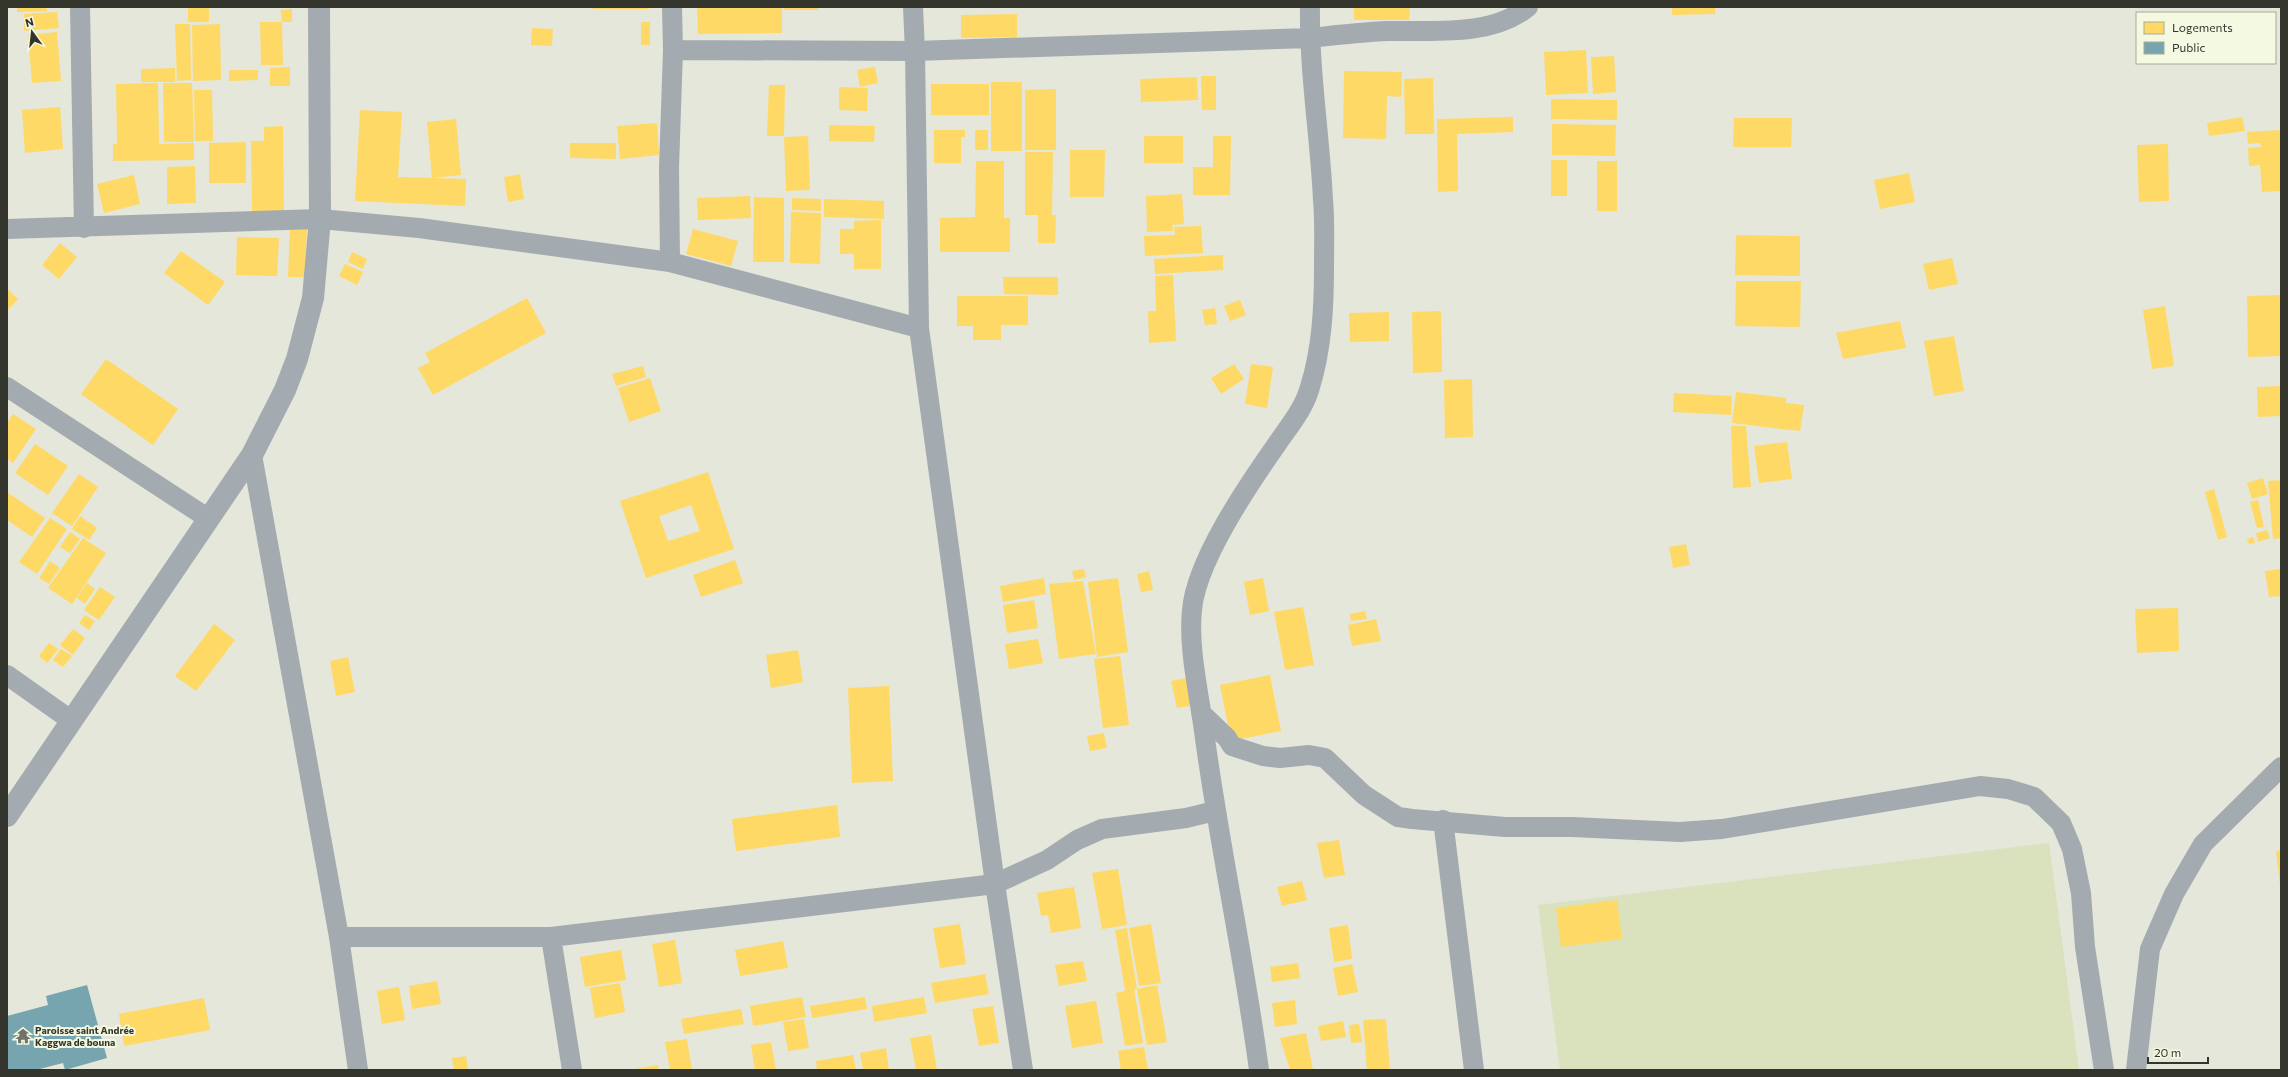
<svg xmlns="http://www.w3.org/2000/svg" width="2288" height="1077" font-family="Commissioner,sans-serif">
<style>
.green{fill:#dae1bd}
.homes{fill:#ffd966;fill-rule:evenodd}
.public{fill:#76a5af}
.lines{fill:none;stroke-linecap:round;stroke-linejoin:round}
.minor{stroke:#a3abb0;stroke-width:20}
.tertiary{stroke:#a3abb0;stroke-width:22}
.labels{text-anchor:middle;dominant-baseline:central;stroke-width:4;stroke-linejoin:round;paint-order:stroke}
.poi-label{font-size:10px;font-weight:bold;fill:#33352c;stroke:#f4f9e2;text-anchor:start}
</style>
<rect width="100%" height="100%" fill="#e4e7da"/>
<path class="green" d="M2049,843L2079,1070H1560L1538,905Z"/>
<path class="homes" d="M17,7H46L47,11L17,12Z
M188,7H209V22H188Z
M593,7H649V9H593Z
M697,7H782V33L698,34Z
M784,7H818V10H784Z
M1354,7H1410L1409,20H1354Z
M1672,7H1715V14L1672,15Z
M292,9V22H282L281,10Z
M57,12L59,28L24,31V14Z
M1017,14V37L961,38V15Z
M260,22H282L283,65H261Z
M641,22H650V45H641Z
M175,24H190L191,80L177,81Z
M220,24L221,80L193,81L192,25Z
M532,28L553,29L552,46L531,45Z
M57,32L61,81L32,83L28,35Z
M1586,50L1588,93L1546,95L1544,52Z
M1614,56L1616,92L1593,94L1591,57Z
M290,67V86H270V68Z
M875,67L878,83L860,87L857,70Z
M175,68V82H141V69Z
M229,70H258V80L229,81Z
M1344,71L1402,72L1401,97L1387,96L1386,139L1343,138Z
M1201,76H1216V110H1202Z
M1197,77L1198,100L1141,102L1140,79Z
M1433,78L1434,134H1405L1404,79Z
M991,82H1022V151H991Z
M158,83L159,144L194,143V160L113,161V144H117L116,84Z
M163,83H192L194,142H164Z
M931,84H989V115H931Z
M769,85H785L784,136H767Z
M839,87L868,88L867,111L839,110Z
M1056,89V150H1025V90Z
M194,90H212L213,141H195Z
M1551,99L1617,100V120L1551,119Z
M60,107L63,149L25,153L22,110Z
M360,110L402,112L398,177L466,179L465,206L355,201Z
M1513,117V132L1457,134L1458,191L1438,192L1437,119Z
M2242,117L2245,131L2209,136L2207,123Z
M1734,118H1792L1791,147H1733Z
M456,119L461,175L432,178L427,122Z
M657,123L659,155L620,159L617,126Z
M1552,124L1616,125L1615,156L1552,155Z
M829,125L875,126L874,142L829,141Z
M283,126L284,211L252,212L251,141H264V127Z
M934,130H965V137H961V163H934Z
M975,130H988V150H975Z
M2281,130V191L2262,192L2260,165L2249,166L2248,148L2261,147L2260,143L2248,144L2247,132Z
M808,136L810,190L786,191L784,137Z
M1144,136H1183V163H1144Z
M1213,136H1231L1230,195H1193V167H1213Z
M246,142V183H209V143Z
M570,143H616V159L570,158Z
M2168,144L2169,201L2139,202L2137,145Z
M1070,150H1105L1104,197H1070Z
M1025,152H1053L1052,215H1056L1055,243H1038V215H1025Z
M1551,160H1567V196H1551Z
M976,161H1004V218H1010V252H940V218L975,217Z
M1597,161H1617V211H1597Z
M195,166L196,203L167,204V167Z
M1909,173L1915,202L1880,209L1874,180Z
M520,174L524,199L508,202L504,177Z
M134,175L140,204L104,213L97,184Z
M1182,194L1184,224L1172,225L1173,231L1147,232L1146,196Z
M750,196L751,218L698,220L697,198Z
M754,197L784,198V262H753Z
M792,198L821,199V211L792,210Z
M824,199L884,201V219L824,217Z
M791,212L821,213L820,264L790,263Z
M881,220V269H854V254H840V229H854V221Z
M1201,226L1203,253L1145,256L1144,236L1175,235L1174,227Z
M290,228L307,229L305,277H288Z
M693,229L738,241L731,266L686,254Z
M1736,235L1800,236V276L1735,275Z
M237,237L279,238L277,276L236,275Z
M60,243L77,257L59,279L42,265Z
M181,251L225,282L208,305L164,273Z
M352,252L367,259L363,269L348,262Z
M1223,255V270L1155,274L1154,259Z
M1952,258L1958,284L1929,290L1923,264Z
M345,264L363,272L357,285L339,276Z
M1173,275L1176,341L1149,343L1148,311H1156L1155,276Z
M1003,277H1058V295L1004,294Z
M1736,281H1801L1800,327L1735,326Z
M7,289L18,299L7,311Z
M2281,295V356L2248,357L2247,296Z
M957,296H1028V325H1001V340H973V326H957Z
M527,298L546,333L433,395L418,368L430,362L425,353Z
M1240,300L1246,315L1230,321L1224,306Z
M2165,306L2174,366L2152,369L2143,310Z
M1215,308L1217,324L1205,325L1202,310Z
M1441,311L1442,372L1413,373L1412,312Z
M1389,312V341L1350,342L1349,313Z
M1900,321L1906,348L1843,359L1836,333Z
M1954,336L1964,391L1934,396L1924,341Z
M106,359L178,409L153,445L81,394Z
M1234,364L1244,379L1221,394L1211,378Z
M1251,364L1273,367L1267,408L1245,404Z
M643,366L646,377L616,386L612,374Z
M650,378L661,411L629,422L618,388Z
M1472,379L1473,437L1445,438L1444,380Z
M2281,386V416L2258,417L2257,387Z
M1736,392L1786,398V403L1804,405L1800,431L1732,423Z
M1674,393L1732,396L1731,415L1673,412Z
M13,414L36,429L13,463L7,458V423Z
M1731,426H1746L1751,487L1733,488Z
M1787,442L1792,479L1759,483L1754,446Z
M35,444L68,466L48,495L15,473Z
M708,472L734,549L646,578L620,501ZM691,505L700,531L668,541L659,516Z
M79,474L98,487L72,526L52,513Z
M2263,478L2268,494L2252,499L2247,483Z
M2281,480V538L2273,539L2268,481Z
M2214,489L2227,537L2218,540L2205,492Z
M7,492L45,518L32,537L7,520Z
M2258,500L2264,527L2257,528L2250,502Z
M80,516L97,528L89,540L72,529Z
M50,518L67,529L37,574L19,562Z
M2267,530L2270,538L2258,542L2256,533Z
M70,532L80,539L70,553L60,547Z
M2253,537L2255,543L2249,544L2247,539Z
M83,538L106,553L72,604L48,588Z
M1686,544L1690,565L1673,568L1669,547Z
M735,560L743,583L701,597L693,575Z
M50,561L60,568L49,584L39,578Z
M1084,569L1086,577L1074,580L1072,571Z
M2281,569V596L2269,597L2265,571Z
M1149,571L1153,590L1141,592L1137,574Z
M1044,578L1046,594L1003,602L1000,586Z
M1118,578L1128,652L1097,657L1088,582Z
M1263,578L1269,611L1250,615L1244,582Z
M1083,581L1096,654L1059,659L1049,584Z
M87,583L95,589L85,604L77,598Z
M100,587L115,597L99,620L84,610Z
M1034,600L1038,628L1007,633L1003,605Z
M1303,607L1314,665L1285,670L1274,612Z
M2178,608L2179,651L2137,653L2135,609Z
M1365,611L1367,619L1351,621L1350,614Z
M85,615L95,621L89,630L79,623Z
M1376,619L1381,641L1352,646L1348,625Z
M214,624L235,640L196,691L175,676Z
M73,629L85,638L73,655L60,645Z
M1038,639L1043,663L1009,669L1005,644Z
M49,643L58,649L47,663L39,656Z
M61,649L72,656L63,667L53,660Z
M798,650L803,682L771,688L766,655Z
M1120,656L1129,725L1103,728L1094,659Z
M348,657L355,692L336,696L330,661Z
M1270,675L1281,731L1231,741L1220,685Z
M1191,677L1196,705L1177,708L1171,681Z
M889,686L893,781L852,783L848,688Z
M1104,733L1107,748L1090,751L1087,736Z
M837,805L840,837L736,851L732,819Z
M1339,840L1345,875L1324,878L1317,843Z
M2281,850V885H2280L2276,851Z
M1118,869L1127,925L1102,929L1092,873Z
M1302,881L1307,900L1282,906L1277,887Z
M1074,887L1081,928L1051,933L1048,915L1041,916L1037,893Z
M1617,900L1622,939L1561,947L1556,908Z
M960,924L966,964L940,968L933,928Z
M1151,924L1161,983L1139,986L1129,928Z
M1348,925L1352,959L1334,962L1329,928Z
M1127,928L1137,989H1134L1143,1043L1125,1046L1116,993L1125,991L1115,930Z
M675,940L682,983L659,987L652,944Z
M783,941L788,968L740,976L735,950Z
M621,950L626,980L585,987L580,957Z
M1083,961L1087,981L1059,986L1055,965Z
M1298,963L1300,978L1272,982L1270,967Z
M1352,964L1358,992L1338,996L1333,968Z
M985,974L989,994L935,1003L931,983Z
M437,981L441,1004L412,1009L409,986Z
M620,983L625,1012L595,1018L590,988Z
M1157,985L1167,1042L1147,1045L1137,989Z
M399,987L405,1020L382,1024L377,991Z
M802,997L806,1017L753,1026L750,1006Z
M865,997L867,1009L812,1018L810,1006Z
M924,997L927,1013L874,1022L872,1006Z
M204,998L210,1030L124,1046L119,1014Z
M1295,1000L1297,1024L1275,1027L1272,1003Z
M1096,1001L1103,1043L1072,1048L1065,1006Z
M993,1006L999,1043L979,1046L972,1009Z
M741,1009L744,1024L684,1034L681,1019Z
M804,1019L809,1048L788,1051L783,1022Z
M1386,1019L1390,1070H1367L1363,1020Z
M1343,1021L1346,1037L1321,1041L1318,1026Z
M1359,1024L1362,1042L1351,1043L1349,1025Z
M1306,1033L1313,1070H1290L1280,1038Z
M931,1035L937,1070H916L910,1038Z
M687,1039L692,1070H670L665,1042Z
M771,1042L776,1070H755L751,1045Z
M1144,1047L1148,1070H1121L1118,1051Z
M886,1048L889,1070H863L860,1053Z
M853,1055L856,1070H817L816,1061Z
M466,1056L468,1070H454L452,1058Z
M658,1065L659,1070H636L635,1069Z"/>
<path class="public" d="M87,985L107,1058L65,1070L63,1063L36,1070H7V1016L48,1005L46,996Z"/>
<g class="lines">
<path class="minor" d="M80,7L84,228
M913,7L915,51L919,328L995,884L1023,1070
M673,50L915,51L1310,38C1336,35 1362,32 1389,31C1433,30 1491,37 1528,7
M7,229L320,219L419,228L670,262L919,328
M670,262L669,168L673,50L672,7
M7,387L209,519
M252,455L339,937L358,1070
M7,675L72,721
M1201,713L1227,738L1232,746L1263,756L1280,758L1309,755L1325,758L1364,795L1398,817L1412,819L1505,827H1572L1680,832L1722,829L1980,786L2008,789L2034,797L2061,823L2072,849L2081,893L2085,947L2104,1070
M1443,820L1474,1070
M339,937H551L995,884L1047,860L1077,840L1102,829L1186,818L1215,811
M551,937L572,1070
M1259,1070C1244,957 1219,845 1204,731C1199,693 1188,648 1192,610C1196,561 1248,485 1277,444C1289,426 1304,409 1310,387C1322,348 1324,307 1324,267C1324,245 1325,222 1323,200C1320,136 1309,72 1310,7
M2136,1070L2150,949L2174,894L2203,844L2281,767"/>
<path class="tertiary" d="M7,816L252,455L285,390L297,359L313,298L320,219L319,7"/>
</g>
<defs>
<symbol id="temple-bare" viewBox="-9 -9 18 18"><path d="M0-6L5-2H3V0L6.5 2.5H4V6H1.5V3h-3V6H-4V2.5H-6.5L-3 0V-2H-5Z" fill="#717369" stroke="#f4f9e2" stroke-width="2.5" paint-order="stroke"/></symbol>
</defs>
<g fill-rule="evenodd">
<use href="#temple-bare" x="12" y="1025" width="22" height="22"/>
</g>
<g class="labels">
<g class="poi-label">
<text x="35" y="1030">Paroisse saint Andrée<tspan x="35" dy="12">Kaggwa de bouna</tspan></text>
</g>
</g>
<rect width="2288" height="1077" fill="none" stroke="#33352c" stroke-width="16"/>
<rect x="2136" y="12" width="140" height="52" fill="#f4f9e2" stroke="#a7ab99"/>
<rect x="2144" y="22" width="20" height="12" fill="#ffd966" stroke="#a7ab99"/>
<text x="2172" y="32" font-size="12" fill="#33352c">Logements</text>
<rect x="2144" y="42" width="20" height="12" fill="#76a5af" stroke="#a7ab99"/>
<text x="2172" y="52" font-size="12" fill="#33352c">Public</text>
<g transform="translate(32 32) rotate(345)" stroke="#f4f9e2" stroke-width="3" paint-order="stroke">
<path d="M0-3L7 15L0 10L-7 15Z" fill="#33352c"/>
<text y="-6" font-size="11" font-weight="bold" text-anchor="middle" fill="#33352c">N</text>
</g>
<path d="M2148 1057v6h60v-6" fill="none" stroke="#33352c" stroke-width="2"/>
<text x="2154" y="1057" font-size="12" fill="#33352c" stroke="#f4f9e2" stroke-width="3" paint-order="stroke">20 m</text>
</svg>
